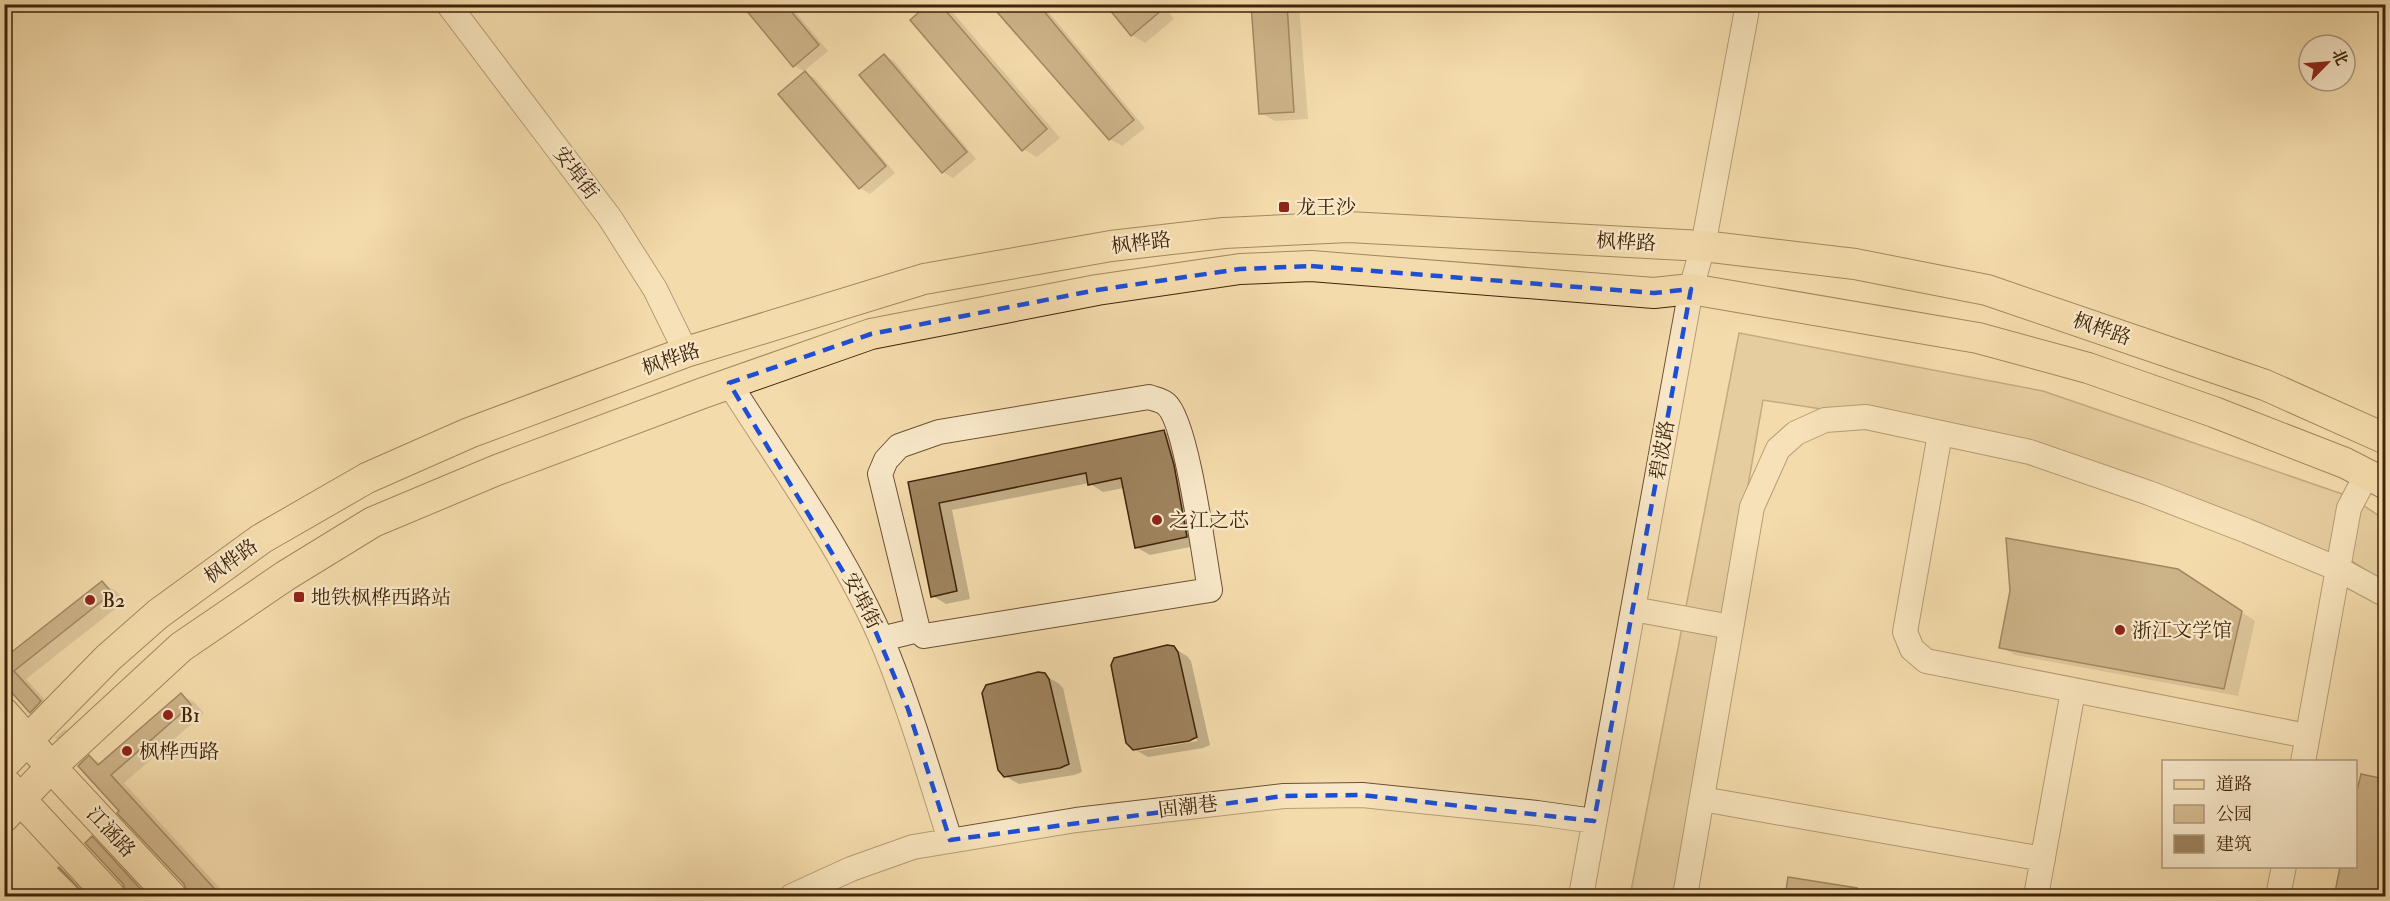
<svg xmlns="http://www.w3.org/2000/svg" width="2390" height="901" font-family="'IM FELL Double Pica','Noto Serif SC',serif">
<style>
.green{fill:#d5bc90;stroke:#8a704c;stroke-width:1.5}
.shadow{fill:#0003;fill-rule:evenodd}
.building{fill:#9e835e;stroke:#402309;stroke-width:1.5}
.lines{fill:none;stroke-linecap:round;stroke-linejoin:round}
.minor-casing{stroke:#6d5132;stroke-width:26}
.major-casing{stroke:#402309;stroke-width:32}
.minor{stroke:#f8e8c9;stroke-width:24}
.major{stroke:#f4dbac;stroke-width:30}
.marked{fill:none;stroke:#1d4ed8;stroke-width:4.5;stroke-dasharray:12 8;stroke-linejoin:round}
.poi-dot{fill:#8f2418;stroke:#f8e8c9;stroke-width:2}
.labels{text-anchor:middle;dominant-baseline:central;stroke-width:4.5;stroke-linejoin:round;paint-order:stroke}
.street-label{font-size:20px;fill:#402309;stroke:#f8e8c9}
.poi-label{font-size:20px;fill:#402309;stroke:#f8e8c9;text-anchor:start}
</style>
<rect width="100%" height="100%" fill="#f4dbac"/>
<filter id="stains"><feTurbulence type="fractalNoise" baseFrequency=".00333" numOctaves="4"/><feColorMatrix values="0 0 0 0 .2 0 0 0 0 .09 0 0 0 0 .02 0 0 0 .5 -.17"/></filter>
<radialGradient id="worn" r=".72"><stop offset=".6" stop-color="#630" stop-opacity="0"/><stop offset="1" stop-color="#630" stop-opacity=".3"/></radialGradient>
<path class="green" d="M1739,333L2043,391L2351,497L2385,520V582L2350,560L2020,440L1763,400L1676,896H1630Z"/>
<path class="shadow" d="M743,4H789L828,51L804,71L794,66Z
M867,4H887L879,12Z
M930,4H942L949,8L1060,138L1037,157L1023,149Z
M993,4H1042L1145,128L1122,146L1110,139Z
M1163,4L1174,19L1145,43L1132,35Z
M1253,4H1299L1308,119L1275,121L1261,113Z
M884,55L894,61L976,159L953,178L943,172Z
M805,73L815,78L895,173L870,194L860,188L780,94Z
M1164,432L1177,440L1200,545L1150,555L1136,547L1124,488L1103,492L1089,483L952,510L970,599L946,604L933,596L910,483Z
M2192,579L2255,621L2238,696L2015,655L2001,647Z
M102,583L116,591L125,601L26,679L54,710L45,719L31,711L4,660Z
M1173,648L1187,656L1191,661L1210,745L1203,748L1148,757L1134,749ZM1196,738L1197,741L1139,751V748Z
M1044,675L1058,683L1063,688L1082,772L1074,775L1019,784L1005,776Z
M181,695L194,702L204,713L124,783L227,896H189L185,883L121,811L89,757L102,764Z
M65,729L78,737L69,747L55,738Z
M2362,775L2386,781V896H2335L2342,866H2356Z
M92,838L106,846L153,896H128L124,884Z
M61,869L73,877L92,896L84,894Z
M4,885L16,896H4Z
M1890,888L1946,896H1889Z"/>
<path class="building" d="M741,4H785L819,45L793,67Z
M928,4H940L1047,129L1022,151L910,20Z
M990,4H1038L1134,120L1109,140Z
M1105,4H1169L1131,36Z
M1251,4H1287L1294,112L1259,114Z
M884,54L967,152L942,173L859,75Z
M805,71L886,166L859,189L778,94Z
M1164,430L1174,465L1187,537L1135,548L1121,478L1088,485L1086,473L939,503L957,591L931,597L908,482Z
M2006,538L2178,569L2242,611L2224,689L1999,648L2010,591Z
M102,581L112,593L14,671L41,701L30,713L4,684V658Z
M1167,645L1174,646L1178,652L1197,737L1189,741L1133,750L1126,743L1111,665L1114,658Z
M1038,672L1045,673L1049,679L1069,764L1060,768L1004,777L998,770L982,693L986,685Z
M181,693L191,705L111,775L222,897H188L184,884L117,813L119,811L78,766L89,755L98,765Z
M2361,774L2385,779V897H2334L2340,867H2355V799Z
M92,836L148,897H127L123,884L85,843Z
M59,867L87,897L58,868Z
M1788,877L1857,888L1856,897H1785Z"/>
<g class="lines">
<defs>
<path id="minor" d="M448,4L610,218L655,289L686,352
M729,383C784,470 847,555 886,650C911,712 930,777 950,840
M1940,434L1905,632L1912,649L1926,661L2307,736
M1633,609L1731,627
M881,639L918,630L880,474L886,460L899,446L939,432L1149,397C1154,399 1162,400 1166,404C1187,421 1204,557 1210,590L924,636L918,630
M2303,762L2349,508L2367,474
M1702,799L2043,859
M792,896L851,869L913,847L1076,820L1284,796L1362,795L1537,813L1594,821
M1581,896L1691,289L1703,246L1748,4
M1685,896L1752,507L1778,449L1796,433L1825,420L1866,417L2030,452L2149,493L2247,531L2338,569L2386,595
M2036,896L2073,691
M2278,896L2284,866"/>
<path id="major" d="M4,713L51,767L171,896
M4,764L108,658L158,614L261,539L367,478L469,433L686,352L924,279L1111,246L1224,233L1348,227L1703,246L1855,264L1987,290L2265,385L2386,439
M6,784L110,896
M4,817L51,767L181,647L285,576L373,522L497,470L703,393L871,334L1097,290L1240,269L1311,266L1654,293L1691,289L1978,338L2088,368L2214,412L2345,463L2386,484"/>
</defs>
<use href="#minor" class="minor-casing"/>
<use href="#major" class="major-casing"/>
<use href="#minor" class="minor"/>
<use href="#major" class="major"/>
</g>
<path d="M0 0H2390V901H0ZM1311,266L1654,293L1691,289L1594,821L1362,795L1284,796L950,840L908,709L867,611L729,383L871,334L1097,290L1240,269Z" fill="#f4dbac" fill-opacity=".55" fill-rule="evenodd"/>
<path class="marked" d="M1311,266L1654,293L1691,289L1594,821L1362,795L1284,796L950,840L908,709L867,611L729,383L871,334L1097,290L1240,269Z"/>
<g class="poi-dot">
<rect x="1278" y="201" width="12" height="12" rx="3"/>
<circle cx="1157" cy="520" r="6"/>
<rect x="293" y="591" width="12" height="12" rx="3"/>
<circle cx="90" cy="600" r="6"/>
<circle cx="2120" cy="630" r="6"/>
<circle cx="168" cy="715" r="6"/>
<circle cx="127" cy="751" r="6"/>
</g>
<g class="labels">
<g class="street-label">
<text transform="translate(576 173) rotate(53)">安埠街</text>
<text transform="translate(1626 242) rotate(3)">枫桦路</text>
<text transform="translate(1141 243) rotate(-7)">枫桦路</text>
<text transform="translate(2102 329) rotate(19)">枫桦路</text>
<text transform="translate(671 359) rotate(-19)">枫桦路</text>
<text transform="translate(1662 450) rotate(-80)">碧波路</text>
<text transform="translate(231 561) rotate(-36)">枫桦路</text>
<text transform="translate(862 601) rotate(63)">安埠街</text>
<text transform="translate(1188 807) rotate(-7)">固潮巷</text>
<text transform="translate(111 832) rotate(47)">江涵路</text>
</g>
<g class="poi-label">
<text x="1296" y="207">龙王沙</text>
<text x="1169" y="520">之江之芯</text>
<text x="311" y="597">地铁枫桦西路站</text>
<text x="102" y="600">B2</text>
<text x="2132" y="630">浙江文学馆</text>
<text x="180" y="715">B1</text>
<text x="139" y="751">枫桦西路</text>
</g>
</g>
<rect width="2390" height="901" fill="none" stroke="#f4dbac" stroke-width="24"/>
<rect x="6" y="6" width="2378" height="889" fill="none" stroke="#402309" stroke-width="3"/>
<rect x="12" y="12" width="2366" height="877" fill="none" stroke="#402309" stroke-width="1.5"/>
<rect x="2162" y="760" width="195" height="108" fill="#f8e8c9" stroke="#ae997c" stroke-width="1.5"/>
<rect x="2174" y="780" width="30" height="9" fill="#f4dbac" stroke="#ae997c" stroke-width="1.5"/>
<text x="2216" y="790" font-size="18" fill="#402309">道路</text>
<rect x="2174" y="805" width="30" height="18" fill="#d5bc90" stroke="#ae997c" stroke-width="1.5"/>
<text x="2216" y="820" font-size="18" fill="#402309">公园</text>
<rect x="2174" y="835" width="30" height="18" fill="#9e835e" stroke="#ae997c" stroke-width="1.5"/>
<text x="2216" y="850" font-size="18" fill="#402309">建筑</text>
<g transform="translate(2327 63) rotate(65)"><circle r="28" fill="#f8e8c9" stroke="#ae997c" stroke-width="1.5"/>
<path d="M0-4.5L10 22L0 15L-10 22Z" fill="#8f2418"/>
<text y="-9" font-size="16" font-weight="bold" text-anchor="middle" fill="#402309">北</text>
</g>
<rect width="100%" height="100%" filter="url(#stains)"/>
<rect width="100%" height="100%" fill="url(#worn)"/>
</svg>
